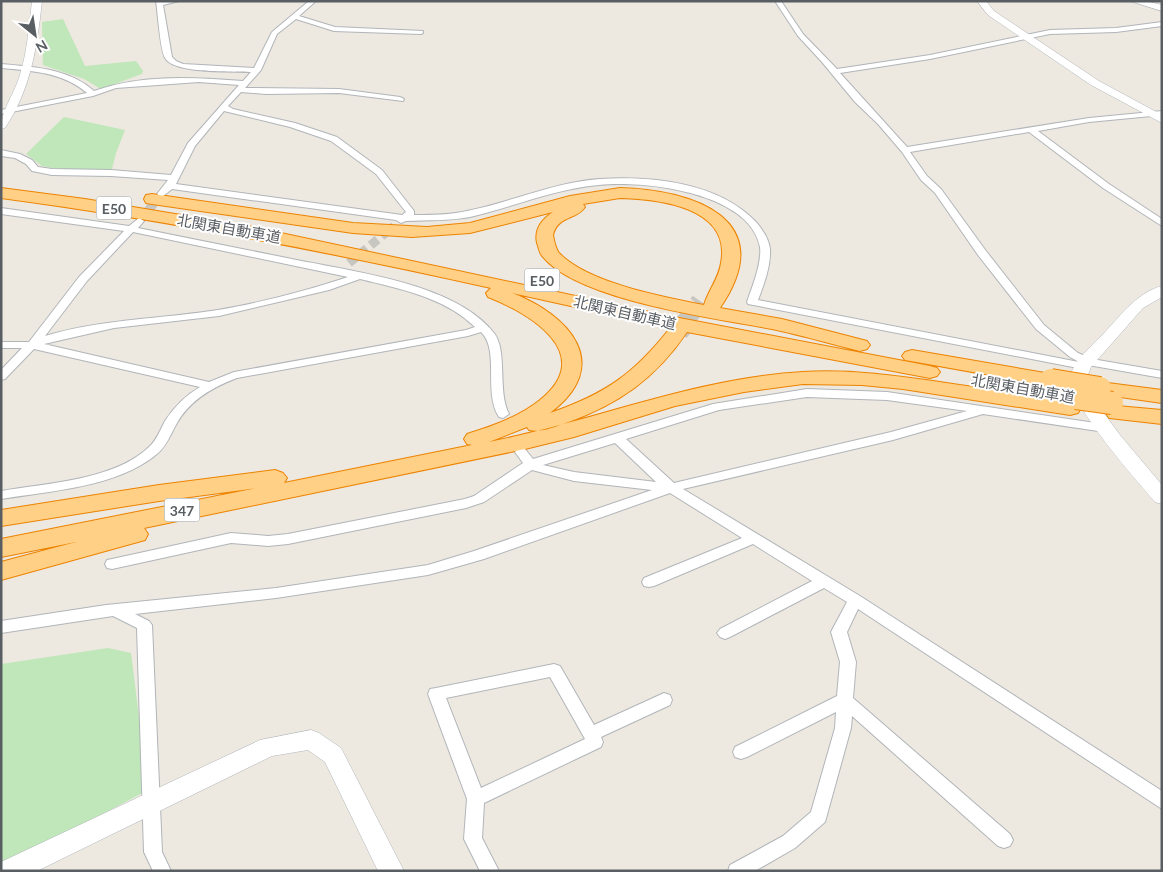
<svg xmlns="http://www.w3.org/2000/svg" width="1163" height="872" font-family="Lato,'Noto Sans JP',sans-serif">
<style>
.green{fill:#bfe7b9}
.lines{fill:none;stroke-linecap:round;stroke-linejoin:round}
.street-tunnel{stroke:#c8c6c0;stroke-width:9;stroke-dasharray:9 5;stroke-linecap:butt}
.highway-tunnel-far1{stroke:#c8c6c0;stroke-width:18;stroke-dasharray:18 9;stroke-linecap:butt}
.highway-tunnel{stroke:#c8c6c0;stroke-width:22;stroke-dasharray:22 11;stroke-linecap:butt}
.street-casing{stroke:#b1b5b9;stroke-width:2}
.secondary-casing{stroke:#b2b7bc;stroke-width:1}
.highway-casing{stroke:#ed8300;stroke-width:2}
.street{fill:#fff;fill-rule:evenodd}
.secondary{fill:#fff;fill-rule:evenodd}
.highway{fill:#ffd085;fill-rule:evenodd}
.highway-bridge-casing{stroke:#ed8300;stroke-width:24;stroke-linecap:butt}
.highway-bridge{stroke:#ffd085;stroke-width:22}
.labels{text-anchor:middle;dominant-baseline:central;stroke-width:4;stroke-linejoin:round;paint-order:stroke}
.shield{fill:#fff;stroke:#8b8e91;stroke-width:1}
.shield-label{font-size:14px;font-weight:bold;fill:#595e62}
.street-label{font-size:15px;fill:#595e62;stroke:#fff}
</style>
<rect width="100%" height="100%" fill="#ede8e0"/>
<path class="green" d="M63,19L85,66L136,61L143,71L142,74L101,89L84,79L43,65L42,22Z
M64,117L125,130L116,153L111,173L101,177L42,166L26,154Z
M108,648L131,653L148,790L1,868V664Z"/>
<g class="lines">
<path class="street-tunnel" d="M139,221L162,194
M349,263L394,226"/>
<path class="highway-tunnel-far1" d="M682,326L700,301"/>
<path class="highway-tunnel" d="M678,331L683,325"/>
<defs>
<path id="street" d="M156,1H179L163,5L172,57L176,61L183,64L254,68L272,32L309,1H316L299,16L335,27L423,31V33L421,34L334,31L296,19L277,34L261,70L245,88L339,89L400,97L404,99L403,101L339,93L266,94L241,92L228,106L233,109L295,123L337,137L382,170L414,211V215C432,215 450,215 467,211C512,202 554,182 600,179C652,176 718,182 756,222C762,229 769,239 770,249C771,266 764,284 758,300L1079,362L1070,357L1036,329L978,255L935,193L921,180L902,152L878,124L855,102L822,62L798,36L775,1H781L803,34L837,69L930,55L1050,30L1116,28L1162,22V26L1116,32L1050,34L930,59L840,73L907,147L1089,118L1162,111V115L1089,122L1038,131L1109,184L1162,219V226L1103,188L1029,132L910,152L927,176L941,189L986,251L1044,325L1078,353L1092,359L1162,371V378L1088,365L1087,368L1083,369L748,304L747,302C752,287 762,263 760,247C750,192 643,180 599,185C554,189 513,207 470,217C449,221 427,220 406,221L401,223L396,220L172,189L162,197L157,194L168,180L111,176L52,175L32,171L26,164L15,158L1,156V150L20,154L32,160L38,167L52,169L111,170L171,175L188,143L239,85L199,82L116,88L93,96L1,114V110L87,93C63,72 32,71 1,68V64C34,67 68,68 94,91C141,74 194,77 243,81L251,72C233,71 174,74 165,58C160,49 158,14 156,1ZM224,111L290,127L331,141L376,174L406,212L402,215L176,184L195,146Z
M1,208L129,226L139,218L144,221L138,228C188,238 237,248 287,258C348,271 454,282 494,333C508,351 497,391 509,414L503,418L499,417C483,393 500,350 481,332L468,336L237,378C213,387 190,400 177,423C171,433 167,446 157,454C118,487 50,491 1,499V491C47,483 115,480 149,447C157,440 160,430 165,421C174,407 186,395 200,387L34,349L5,379L1,380V370L22,348H1V342H29L79,277L124,231L1,214ZM133,232L348,277C309,290 259,303 218,310C161,319 101,319 45,336L87,281ZM360,279C400,289 444,297 475,327L466,330L234,372L209,382L44,344L114,328L219,316L329,290Z
M807,389L887,392L1109,425L1111,428L1109,431L1105,432L983,414L893,440L683,489L860,596L1162,791V809L858,609L847,632L856,662L853,698L1010,834L1013,840L1010,846L1004,848L998,846L852,716L851,728L825,822L795,848L755,871H728L730,865L783,836L811,812L835,728L836,712L747,757L741,759L735,757L733,752L735,747L837,696L840,662L831,632L847,602L824,588L730,637L725,639L720,637L717,633L720,629L812,581L753,544L654,586L649,587L644,586L642,582L644,578L742,538L670,493L484,559L428,575L276,598L135,614L149,621L152,625L162,852L171,871H153L144,852L137,628L113,616L1,633V621L106,605L276,588L428,565L474,551L652,490L574,481L532,470L484,502L466,508L288,544L268,546L231,543L112,569L107,568L105,564L107,560L112,559L231,533L268,536L288,534L465,499L474,496L523,463L515,452L517,449H525L533,459L713,404ZM807,397L887,400L967,411L891,432L674,483L626,439L719,410ZM615,443L656,482L574,472L543,465Z
M554,664L560,666L594,725L664,693L670,695L672,700L670,705L601,737L603,742L601,747L484,803L482,838L499,871H480L464,839L467,799L428,694L430,689L436,688ZM550,677L585,739L481,788L446,698Z"/>
<path id="secondary" d="M32,1H42C37,47 31,89 5,128L1,129C1,111 13,96 19,78C27,54 29,27 32,1Z
M977,1H986L994,11L1099,81L1162,115V123L1091,85L988,15Z
M1130,1H1146L1162,5V11Z
M1162,286V297L1143,308L1091,367L1087,377L1090,390L1098,405L1120,435L1162,485V504L1155,502C1136,479 1068,405 1071,376C1072,362 1097,341 1106,331C1122,314 1138,292 1162,286Z
M311,730L319,733L341,748L404,871H378L325,762L308,750L272,756L37,871H1V862L260,740Z"/>
<path id="highway" d="M1,188L85,199L253,227L669,316L930,366L937,368L940,372L937,376L930,378L687,332C656,378 619,404 566,423C554,427 542,433 529,430L527,427L489,442C594,421 695,378 803,372C851,369 899,376 946,383C988,389 1029,395 1070,401L1078,403L1081,408L1078,413L1070,415L903,389L862,385L803,384L744,392L675,406L574,437L525,449L144,528L148,534L145,540L1,580V562L76,542L1,557V539L257,488L159,501L1,526V510L159,485L275,470L283,473L287,478L284,483L472,445L467,444L464,439L467,434C492,426 519,417 540,400C597,354 531,314 488,297L486,293L491,288C329,252 166,220 1,198ZM512,293L670,328C634,374 605,394 550,413C614,365 570,315 512,293Z
M620,188C693,190 781,219 720,308L782,319L867,341L870,345L867,349L860,351C831,344 801,335 772,329C715,318 580,301 543,257C539,253 539,248 537,243C534,229 542,219 553,212L470,233L412,237L353,233L152,204L146,203L144,199L146,195L152,194L353,223L427,227L470,223L570,196ZM620,198C658,199 732,207 721,263C719,278 708,291 704,305C663,297 588,283 559,253C556,249 554,241 553,235C558,215 577,220 585,207L583,204Z
M912,350L1051,374L1058,376L1062,380L1058,384L1051,386L905,360L902,356L905,352Z
M1100,382L1162,390V403L1092,393L1089,388L1092,383Z
M1117,406L1162,410V424L1109,418L1106,413L1109,408Z"/>
</defs>
<use href="#street" class="street-casing"/>
<use href="#secondary" class="secondary-casing"/>
<use href="#highway" class="highway-casing"/>
<use href="#street" class="street"/>
<use href="#secondary" class="secondary"/>
<use href="#highway" class="highway"/>
<defs>
<path id="highway-bridge" d="M1051,380L1100,388
M1076,398L1112,403"/>
</defs>
<use href="#highway-bridge" class="highway-bridge-casing"/>
<use href="#highway-bridge" class="highway-bridge"/>
</g>
<g class="labels">
<g class="shield">
<rect x="96.5" y="196.5" width="35" height="23" rx="4"/>
<rect x="524.5" y="268.5" width="35" height="23" rx="4"/>
<rect x="164.5" y="498.5" width="35" height="23" rx="4"/>
</g>
<g class="shield-label">
<text x="114" y="208">E50</text>
<text x="542" y="280">E50</text>
<text x="182" y="510">347</text>
</g>
<g class="street-label">
<text transform="translate(229 228) rotate(10)">北関東自動車道</text>
<text transform="translate(625 312) rotate(13)">北関東自動車道</text>
<text transform="translate(1023 388) rotate(10)">北関東自動車道</text>
</g>
</g>
<rect width="1163" height="872" fill="none" stroke="#595e62" stroke-width="5"/>
<g transform="translate(35 35) rotate(150)" stroke="#ffffff" stroke-width="4" paint-order="stroke">
<path d="M0-4L9 19L0 12L-9 19Z" fill="#595e62"/>
<text y="-8" font-size="14" font-weight="bold" text-anchor="middle" fill="#595e62">N</text>
</g>
</svg>
